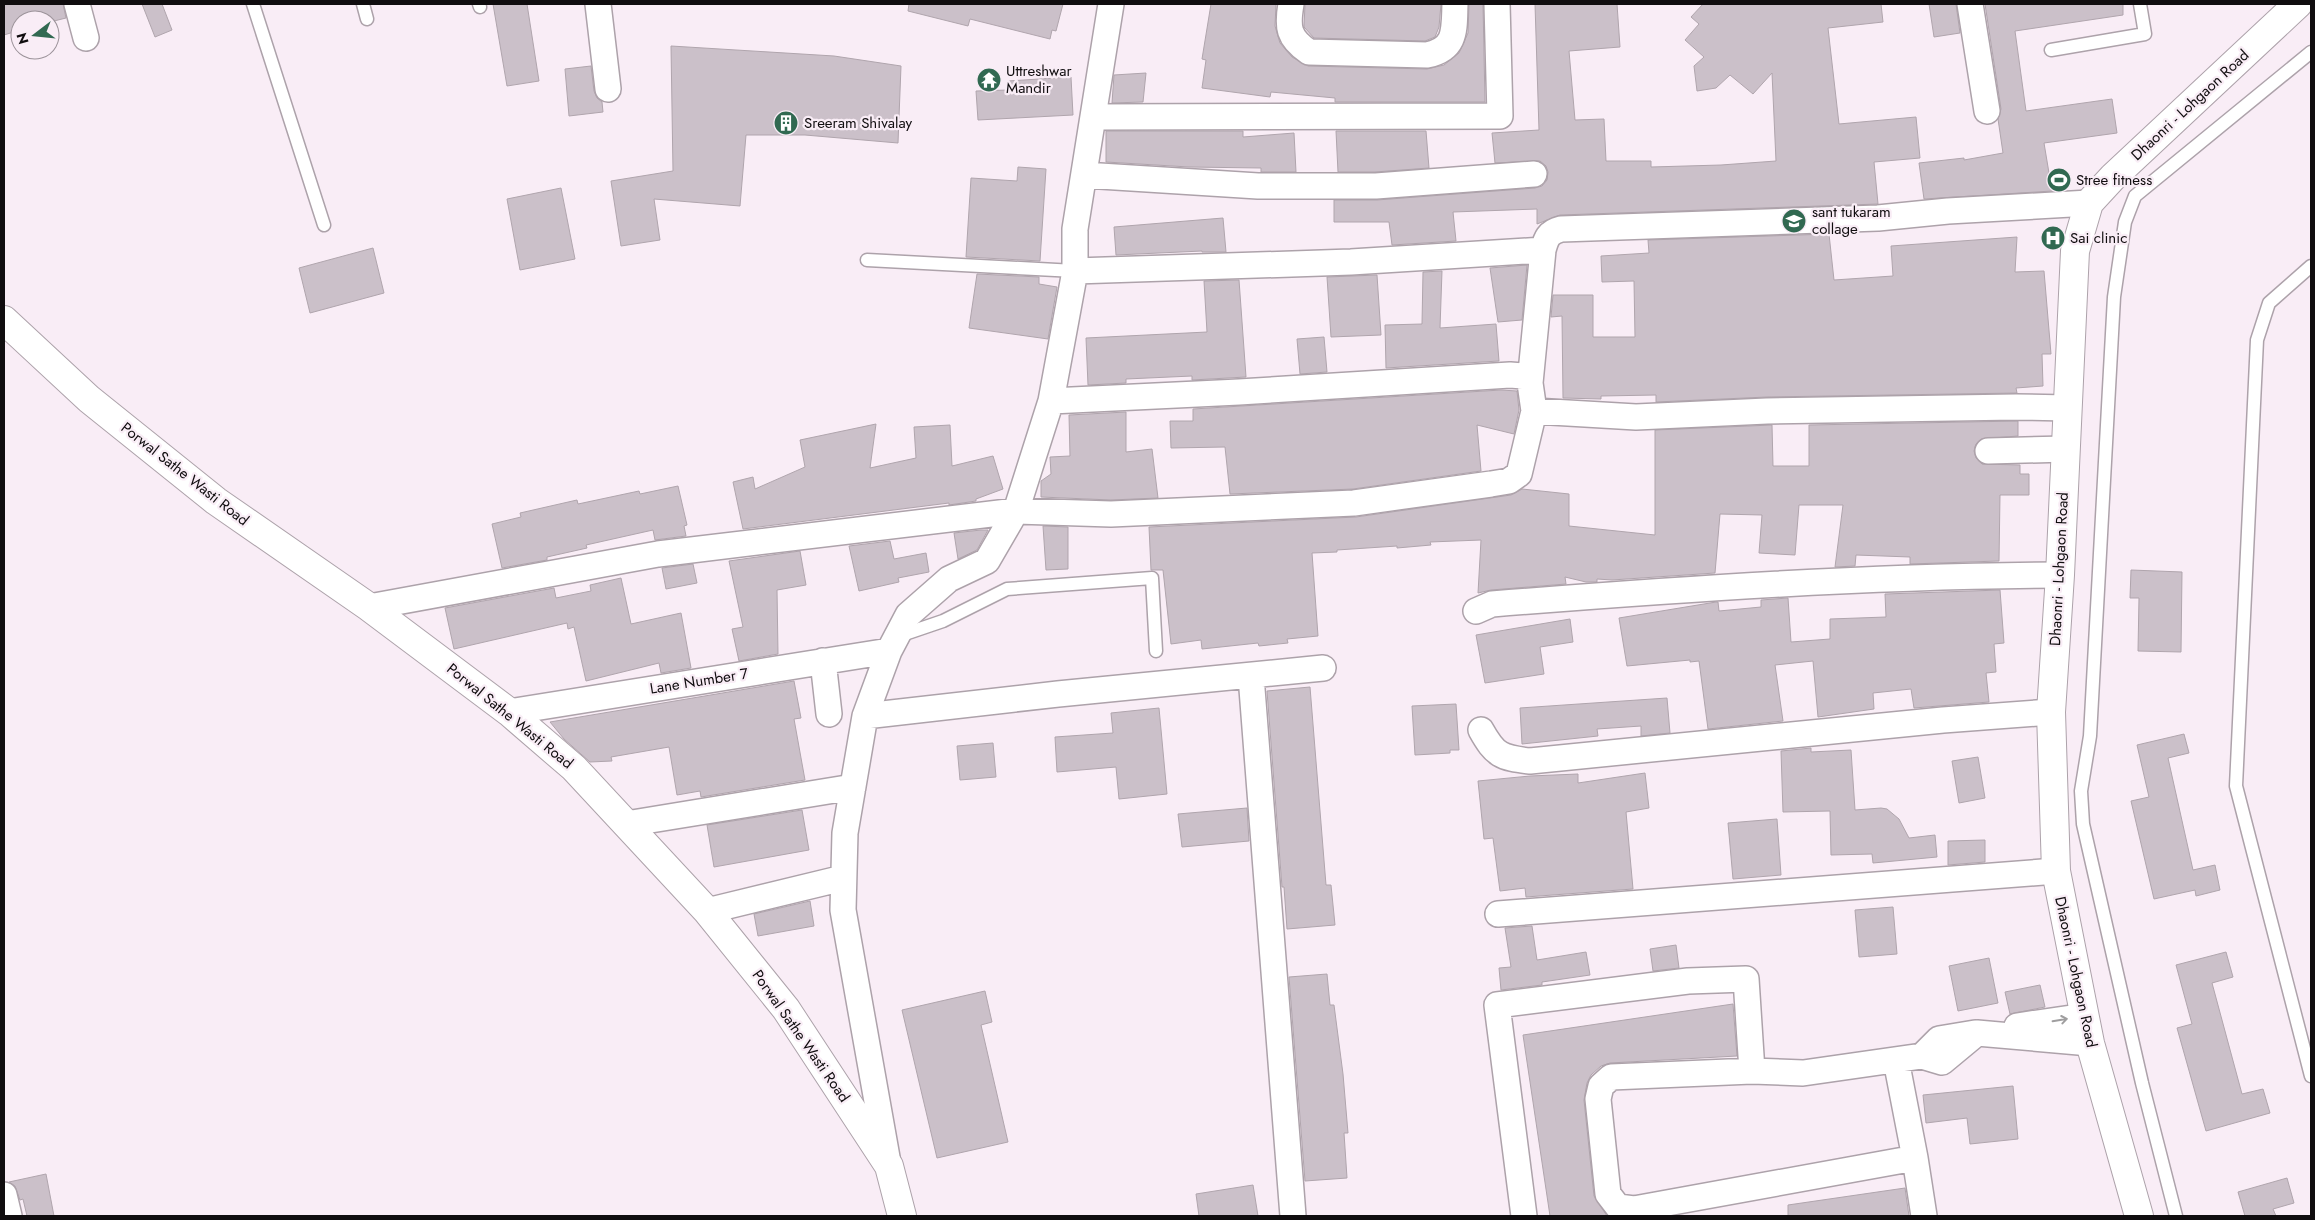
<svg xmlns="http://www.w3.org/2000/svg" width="2315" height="1220" font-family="Jost,sans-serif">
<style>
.building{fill:#cbc0c9;stroke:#b0a5ad}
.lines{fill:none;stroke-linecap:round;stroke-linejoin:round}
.service-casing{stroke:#ada2aa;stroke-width:15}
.minor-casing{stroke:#ada2aa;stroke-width:28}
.tertiary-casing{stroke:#ada2aa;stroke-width:30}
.secondary-casing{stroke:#ada2aa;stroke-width:30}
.service{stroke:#fff;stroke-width:12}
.minor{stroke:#fff;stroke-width:25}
.tertiary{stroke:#fff;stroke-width:28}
.secondary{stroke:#fff;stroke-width:28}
.oneway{stroke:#9f9e9f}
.labels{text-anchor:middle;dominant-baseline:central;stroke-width:4.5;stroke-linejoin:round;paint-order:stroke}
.poi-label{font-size:15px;fill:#100d0f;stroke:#f9edf6;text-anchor:start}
.street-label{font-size:15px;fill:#100d0f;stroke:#f9edf6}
</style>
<rect width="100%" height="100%" fill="#f9edf6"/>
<path class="building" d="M4,4H63L66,18L50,22V20H20V30L4,35Z
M142,4H162L172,30L155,37Z
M493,4H527L539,81L507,86Z
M909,4H1063L1056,31L1052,30L1050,39L970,19L968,26L908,11Z
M1211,4H1276L1275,26L1280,43L1292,57L1308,66L1427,69L1444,65L1459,53L1468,33L1469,4H1483L1485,102H1335V98L1271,92L1270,97L1202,88L1206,60L1202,59Z
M1305,4H1441L1439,27L1435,37L1425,41L1314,38L1304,27Z
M1535,4H1617L1620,47L1569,51L1575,120L1604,119L1606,161H1651V167L1721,165L1776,161L1772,73L1753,94L1730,75L1716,88L1697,91L1694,66L1704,57L1685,40L1699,24L1691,17L1703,4H1881L1883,22L1828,28L1839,124L1916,117L1920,158L1874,162L1878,204L1560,215L1537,224V209L1453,212L1456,241L1392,245L1389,222H1334V200H1377L1535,188L1542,186L1547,180L1548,172L1546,166L1540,161L1495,163L1492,133L1539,130Z
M1929,4H1956L1960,33L1934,37Z
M1985,4H2123V15L2015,31L2026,111L2112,99L2117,133L2044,143L2052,191L1924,199L1919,163L1964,158V160L2003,153L1998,119L2001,109Z
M671,46L834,56L901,66L898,143L805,135H746L740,206L654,199L660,240L621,246L611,181L673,171Z
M591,66L594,91L597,98L602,102L603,112L569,116L565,69Z
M1146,73L1143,102L1112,103L1114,75Z
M1071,77L1073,115L978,120L976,91L1008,90V81Z
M1106,131H1243V137L1294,133L1296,172H1261V168L1189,167L1106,162Z
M1336,131H1426L1429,168L1375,172H1338Z
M1018,167L1046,169L1040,261L966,257L971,178L1017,181Z
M561,188L575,259L520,270L507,199Z
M1223,218L1226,252H1202V251L1116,255L1114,227Z
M1829,234L1834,280L1893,276L1891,246L2017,237L2015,272L2044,271L2051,354H2042L2043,386L2016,388L2017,393L1767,397L1656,402V395L1601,396V399L1563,398L1562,316L1551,317L1553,295H1593V337H1635L1634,281L1602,282L1601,256L1649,253L1648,240Z
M373,248L384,293L310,313L299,268Z
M1527,265L1522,320L1498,322L1490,268Z
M1442,271L1440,328L1496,324L1499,361L1386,368L1385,325L1422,324L1423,272Z
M977,274L1039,277V284L1057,287L1048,339L969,328Z
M1377,275L1381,335L1331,337L1327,277Z
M1239,280L1246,377L1192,380V376L1126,379V383L1088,385L1086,338L1207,332L1204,281Z
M1324,337L1327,372L1300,374L1297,339Z
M1501,390L1517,391L1519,410L1514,434L1477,425L1481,471L1353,489L1230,494L1225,447L1171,448L1170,421H1193V409Z
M1126,412V452L1152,449L1158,498L1111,500L1041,497V481L1051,474L1050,457L1070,456L1069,415Z
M2018,421V436L1981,439L1976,444L1974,451L1976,458L1982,464L2020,465V474H2029V495H2000L1999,561L1910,564V557L1856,555L1855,566L1835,567L1843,505H1799L1795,555L1759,553L1762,515L1720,514L1715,573L1612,580L1597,579V582H1586L1565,577L1566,584L1491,590L1478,593L1481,540L1430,542L1431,545L1397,548V546L1337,550V552L1312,553L1318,636L1287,639L1288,643L1259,646L1258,643L1202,649L1201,640L1171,644L1163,570H1151L1149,527L1356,517L1511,495L1522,489L1569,494V526L1655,535V430L1772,425L1773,466H1809V425Z
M876,424L870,468L916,458L914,427L950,425L952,466L993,456L1003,489L976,499V501L949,505V503L743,529L733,482L753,477L755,489L805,467L800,440Z
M678,486L687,525L684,526L686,536L655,540L653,530L586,545L587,548L547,557V560L502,568L492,524L521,517L520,513L577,500L578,504L639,491L640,494Z
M1043,526L1068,527V569L1046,570Z
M981,530H988L977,550L958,559L954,533Z
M890,541L894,559L926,553L929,572L898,578L899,582L859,591L849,546Z
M800,551L806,585L777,590L778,654L739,661L732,629L743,627L729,561Z
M693,564L697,583L666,589L662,568Z
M2131,570L2182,572L2181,652L2138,651L2139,598H2130Z
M621,578L631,624L681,613L691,668L661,673L659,663L586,681L574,627L568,629L567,623L454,649L445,608L554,588L556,598L591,591L590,585Z
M2000,590L2004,643L1994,644L1996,672L1986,673L1989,702L1914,708L1911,689L1873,693L1874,709L1818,717L1813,661L1775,665L1783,721L1708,729L1699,661L1690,662V660L1627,666L1619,618L1716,602H1718L1719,611L1761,607V600L1788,598L1791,642L1830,639V619L1886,617L1885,594Z
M1570,619L1573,642L1540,647L1544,674L1485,683L1476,635Z
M794,681L801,718L794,719L805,780L701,797L700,791L677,795L669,747L611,757L612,761L590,762L564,739L550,722Z
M1310,687L1326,885H1331L1335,925L1287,929L1284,887H1282L1267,691Z
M1667,698L1670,733L1641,736V726L1597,729L1598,736L1522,744L1520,708Z
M1456,704L1459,750H1450V753L1415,755L1412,706Z
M1159,708L1167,794L1119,799L1116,767L1057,772L1055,737L1113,733L1111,713Z
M2184,734L2189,753L2168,758L2193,870L2215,865L2220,890L2196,896L2195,890L2154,899L2131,801L2149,797L2137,745Z
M993,743L996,777L960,780L957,746Z
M1811,748V752L1851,750L1855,810L1881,808L1887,809L1899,819L1909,838L1935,835L1937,857L1873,863L1872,854L1831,855L1830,811L1783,812L1781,751Z
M1978,757L1985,798L1959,803L1952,761Z
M1645,773L1649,808L1626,812L1633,889L1526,897L1525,888L1500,891L1493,838L1484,839L1478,781L1530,776L1578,774V783Z
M1247,808L1249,841L1182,847L1178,814Z
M802,810L809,850L714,867L707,825Z
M1777,819L1781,875L1733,879L1728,823Z
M1985,840V862L1948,865V841Z
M810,901L814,926L758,936L754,914Z
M1893,907L1897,954L1859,957L1855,910Z
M1532,926L1537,960L1586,952L1590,975L1542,982V985L1501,990L1499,968L1511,967L1505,928Z
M1676,945L1679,968L1653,971L1650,949Z
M2226,952L2233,977L2212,983L2242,1094L2263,1089L2270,1113L2206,1131L2177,1028L2192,1024L2176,965Z
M1989,958L1998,1003L1958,1011L1949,966Z
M1327,974L1330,1005H1334L1343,1074L1348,1133H1344L1347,1178L1305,1181L1289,977Z
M2040,985L2045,1007L2010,1014L2005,992Z
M985,991L992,1022L981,1025L1008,1142L937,1158L902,1010Z
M1733,1004L1737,1056L1610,1063L1601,1066L1591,1075L1587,1083L1584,1100L1594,1196L1607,1216H1550L1523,1035Z
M2013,1086L2018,1139L1970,1144L1967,1118L1926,1123L1923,1095Z
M46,1174L54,1216H27L23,1199L20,1200L15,1186L9,1182Z
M2287,1178L2294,1203L2273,1209L2276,1216H2245L2238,1192Z
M1253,1185L1258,1216H1199L1196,1194Z
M1905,1188L1909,1216H1788V1205Z"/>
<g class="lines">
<defs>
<path id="service" d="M253,4L324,225
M363,4L367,19
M479,4L480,7
M2051,50L2145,34L2140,4
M867,260L1075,271
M2311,266L2269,303L2257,340L2236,786L2311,1076
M899,636L943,621L1007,589L1152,578L1156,651
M2176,1216L2142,1083L2083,824L2081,791L2090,736L2114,297L2125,222L2135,196L2311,52"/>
<path id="minor" d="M77,4L86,38
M598,4L608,89
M1291,4C1287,27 1288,38 1309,52L1427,55C1457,49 1454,29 1455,4
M1970,4L1987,111
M1093,117L1500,116L1497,4
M1084,175L1258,186H1376L1534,174
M1075,271L1351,262L1543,250C1546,239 1548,232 1561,229L1878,218L1948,211L2089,203
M1530,383L1543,250
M1051,401L1239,392L1510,375L1523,376L1530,383L1534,411
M1988,451L2066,449
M369,607L658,554L1016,511L1111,514L1354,503L1491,484L1509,481L1519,474L1534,411L1636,417L1767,411L2016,407L2068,408
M1476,611L1492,604C1681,589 1870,576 2060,575
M823,661L829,714
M1251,676L1293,1216
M509,712L889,651
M865,716L1058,694L1323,668
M1481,730C1495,755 1501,758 1530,761L1943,720L2051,712
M626,824L853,787
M707,911L843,878
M1498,914L2056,871
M2017,1026L2085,1016
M1922,1056L1939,1039L1975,1033
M1896,1060L1915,1158L1634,1209L1618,1207L1608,1194L1598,1099L1601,1086L1611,1077L1752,1071L1803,1073L1922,1056L1942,1062L1977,1033L2090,1043
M1915,1158L1924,1216
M888,1163L843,910L845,833L865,716L889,651L908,615L949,579L987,561L1016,511L1051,401L1075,271V229L1111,4
M4,1195L9,1216
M1524,1216L1497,1005L1688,981L1746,979L1752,1071"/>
<path id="tertiary" d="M4,320L89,399L216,501L369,607L509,712L574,768L707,911L786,1009L889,1166L902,1216"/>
<path id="secondary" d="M2139,1216L2090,1043L2056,871L2051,712L2060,575L2075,251L2089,203L2113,177L2298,4"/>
</defs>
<use href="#service" class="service-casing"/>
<use href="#minor" class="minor-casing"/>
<use href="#tertiary" class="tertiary-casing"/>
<use href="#secondary" class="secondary-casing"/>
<use href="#service" class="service"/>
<use href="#minor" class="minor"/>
<use href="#tertiary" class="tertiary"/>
<use href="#secondary" class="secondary"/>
</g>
<defs><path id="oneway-shaft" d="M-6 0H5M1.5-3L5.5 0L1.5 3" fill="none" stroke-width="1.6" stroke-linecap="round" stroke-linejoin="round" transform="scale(1.25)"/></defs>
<use class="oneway" href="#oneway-shaft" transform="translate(2060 1020) rotate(-9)"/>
<defs>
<symbol id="temple-disc" viewBox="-11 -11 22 22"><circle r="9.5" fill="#316951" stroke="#f9edf6"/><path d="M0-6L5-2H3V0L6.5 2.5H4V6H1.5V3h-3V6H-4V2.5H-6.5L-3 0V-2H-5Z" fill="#fff"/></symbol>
<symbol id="building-disc" viewBox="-11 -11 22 22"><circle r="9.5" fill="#316951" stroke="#f9edf6"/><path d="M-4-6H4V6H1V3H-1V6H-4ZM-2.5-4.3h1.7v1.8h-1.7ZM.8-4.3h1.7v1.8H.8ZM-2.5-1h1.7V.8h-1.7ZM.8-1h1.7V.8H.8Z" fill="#fff"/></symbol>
<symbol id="stadium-disc" viewBox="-11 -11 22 22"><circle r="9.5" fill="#316951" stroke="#f9edf6"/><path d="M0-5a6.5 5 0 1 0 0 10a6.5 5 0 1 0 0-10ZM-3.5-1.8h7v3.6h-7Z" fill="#fff"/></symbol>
<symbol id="university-disc" viewBox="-11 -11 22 22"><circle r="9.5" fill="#316951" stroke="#f9edf6"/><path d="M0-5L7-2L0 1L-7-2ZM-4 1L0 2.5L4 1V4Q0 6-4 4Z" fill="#fff"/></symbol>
<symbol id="hospital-disc" viewBox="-11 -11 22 22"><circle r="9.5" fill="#316951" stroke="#f9edf6"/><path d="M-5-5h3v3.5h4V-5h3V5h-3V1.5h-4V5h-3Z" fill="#fff"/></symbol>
</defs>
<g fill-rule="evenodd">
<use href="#temple-disc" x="975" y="66" width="28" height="28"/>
<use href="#building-disc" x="772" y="109" width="28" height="28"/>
<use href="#stadium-disc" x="2045" y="166" width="28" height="28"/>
<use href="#university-disc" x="1780" y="207" width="28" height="28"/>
<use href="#hospital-disc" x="2039" y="224" width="28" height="28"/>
</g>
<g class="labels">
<g class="poi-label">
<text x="1006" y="71">Uttreshwar<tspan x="1006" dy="17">Mandir</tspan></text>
<text x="804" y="123">Sreeram Shivalay</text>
<text x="2076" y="180">Stree fitness</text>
<text x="1812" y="212">sant tukaram<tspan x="1812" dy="17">collage</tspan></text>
<text x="2070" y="238">Sai clinic</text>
</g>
<g class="street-label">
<text transform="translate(2190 105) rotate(-43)">Dhaonri - Lohgaon Road</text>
<text transform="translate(185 474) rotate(38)">Porwal Sathe Wasti Road</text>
<text transform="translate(2059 569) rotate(-87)">Dhaonri - Lohgaon Road</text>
<text transform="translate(699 681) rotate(-9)">Lane Number 7</text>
<text transform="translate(510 716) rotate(39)">Porwal Sathe Wasti Road</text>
<text transform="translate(2076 972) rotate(78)">Dhaonri - Lohgaon Road</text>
<text transform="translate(801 1036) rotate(55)">Porwal Sathe Wasti Road</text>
</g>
</g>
<rect width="2315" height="1220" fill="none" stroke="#100d0f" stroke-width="10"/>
<g transform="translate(35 35) rotate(254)"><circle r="24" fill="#f9edf6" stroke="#9c939a"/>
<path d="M0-4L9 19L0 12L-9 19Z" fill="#316951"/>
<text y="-8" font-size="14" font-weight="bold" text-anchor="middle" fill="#100d0f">N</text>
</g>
</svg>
